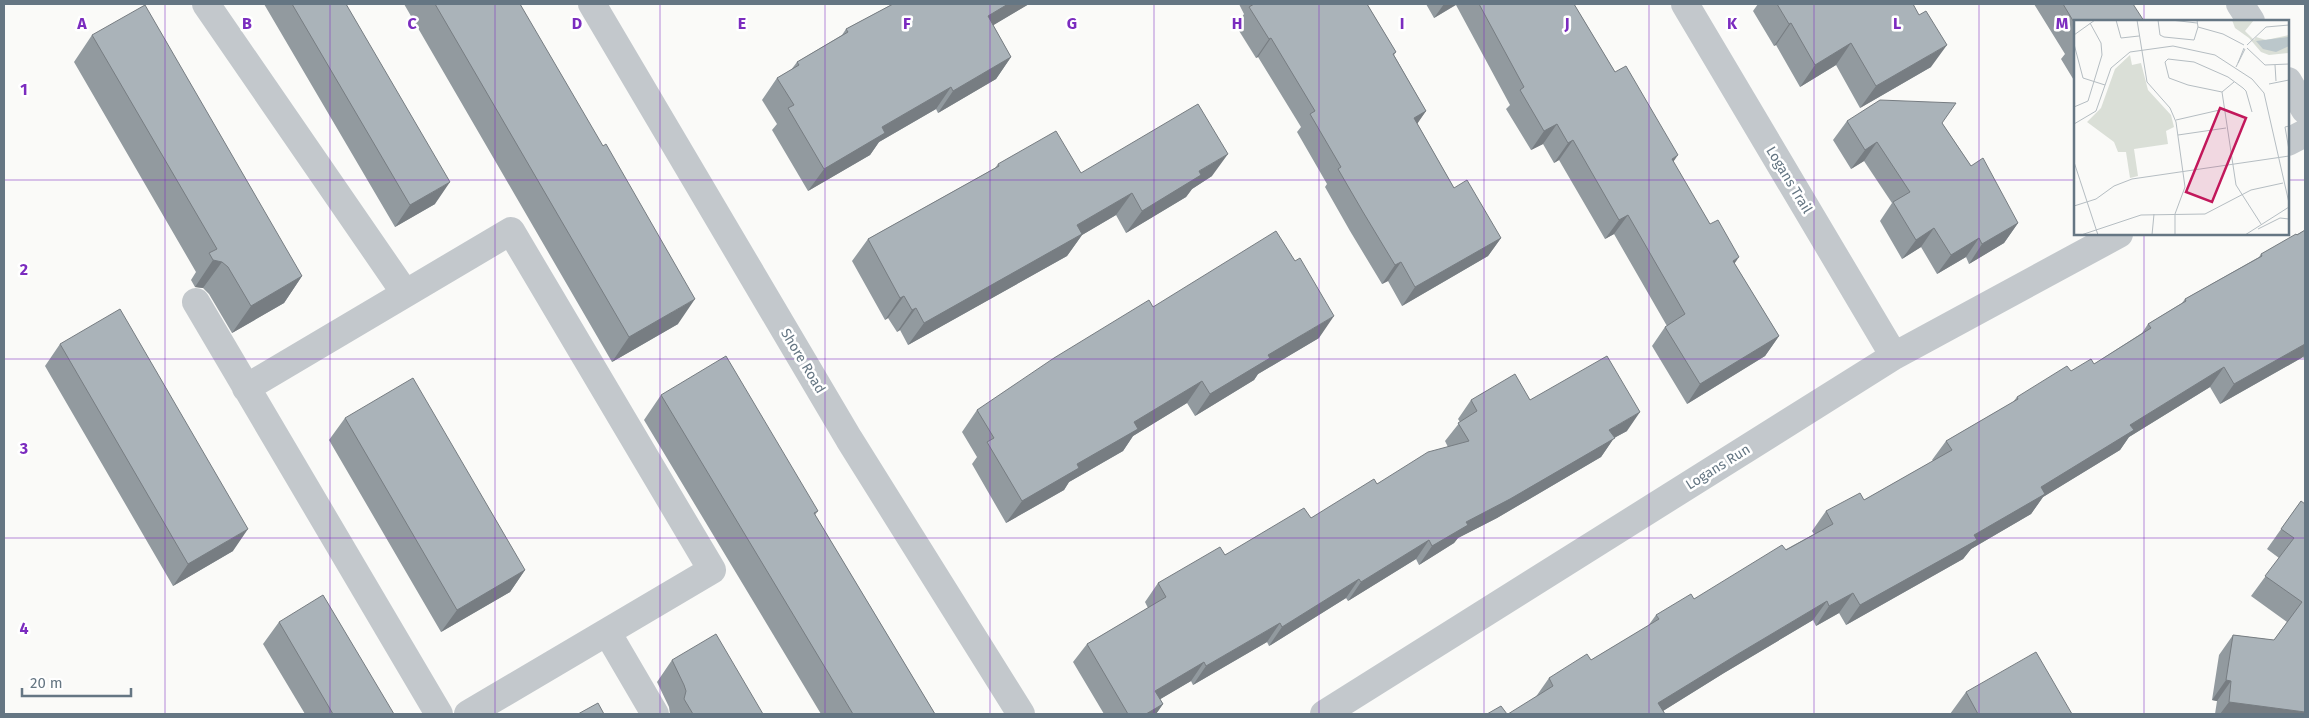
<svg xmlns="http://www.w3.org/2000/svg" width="2309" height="718" font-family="'Fira Sans',sans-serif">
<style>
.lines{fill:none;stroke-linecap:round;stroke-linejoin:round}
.minor{stroke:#c3c8cc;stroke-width:28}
.wall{fill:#929a9f}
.shaded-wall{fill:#777d82}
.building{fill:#aab3b9;stroke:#777d82}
.grid{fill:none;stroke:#7b2cbf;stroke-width:1;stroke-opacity:0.55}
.labels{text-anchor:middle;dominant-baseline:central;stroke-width:5;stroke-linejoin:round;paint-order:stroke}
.street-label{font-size:14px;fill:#657683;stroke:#fff}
.inset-road{fill:none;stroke:#b5bdc2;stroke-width:1}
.view{fill:#c2185b;fill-opacity:0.15;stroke:#c2185b;stroke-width:2.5}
.inset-edge{fill:none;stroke:#657683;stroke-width:2.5}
.grid-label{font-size:16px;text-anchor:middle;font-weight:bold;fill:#7b2cbf;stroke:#fff;stroke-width:5;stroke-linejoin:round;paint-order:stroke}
</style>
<rect width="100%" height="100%" fill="#fafaf8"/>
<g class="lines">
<path class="minor" d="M206,4L405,293
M592,4L849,439L1021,714
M1685,4L1894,356
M2240,4L2251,21
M2288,81L2305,110
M2288,142L2305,133
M196,302L439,714
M246,388L511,231L712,570L468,714
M607,632L655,714
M1324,714L1894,356L2119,234"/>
</g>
<path class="wall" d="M264,4H346L435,204L395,227Z
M404,4H520L678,324L612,362Z
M893,4H1029L993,25L1011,57L996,79L938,113L936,109L879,142L870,155L808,191L772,130L777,124L762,100L777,78L791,70L797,62L842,35L846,29Z
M1239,4H1367L1396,52L1394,55L1426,111L1417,123L1454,188L1501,238L1488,256L1402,306L1388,281L1382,284L1350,231L1325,187L1327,184L1297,132L1301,127L1258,57L1256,58L1236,26L1244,14Z
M1426,4H1574L1615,72L1673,162L1710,224L1779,336L1765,356L1687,404L1652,346L1665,327L1667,326L1614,234L1605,239L1559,160L1554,163L1543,144L1531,150L1506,109L1510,105L1456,5L1434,18Z
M1758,4H1913L1931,67L1860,108L1836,65L1800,87L1776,45L1774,46L1753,11Z
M2034,4H2133L2075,21V82L2061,59L2065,54Z
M92,35L302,276L284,303L232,333L209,294L203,288L195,287L191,280L196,272L74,62Z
M1847,121L1942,123L1971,166L2018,223L2004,243L1969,264L1966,257L1937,274L1921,247L1902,259L1880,221L1892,203L1864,161L1851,169L1833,140Z
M998,164L1081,173L1212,176L1192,189L1186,197L1126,233L1116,215L1082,235L1067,256L908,345L900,330L897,332L888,318L885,320L852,261L868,239L995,168Z
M2305,230V360L2303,357L2220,404L2210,387L2129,437L2120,450L2043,497L2031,514L1971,549L1963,559L1846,625L1839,613L1816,626L1813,620L1724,673L1663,711L1535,698L1549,678L1591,660L1648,626L1656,615L1694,599L1814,534L1812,531L1826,511L1864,500L1933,461L1932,460L1946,441L2013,402L2017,397L2071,371L2094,364L2142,333L2148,324L2182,303L2185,299L2259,257L2261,254Z
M1153,307L1319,338L1258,374L1254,380L1195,416L1187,403L1133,436L1123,451L1069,482L1064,490L1006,523L972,464L977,457L962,432L977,410Z
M60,344L233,551L173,586L45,366Z
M661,395L818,511L815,515L935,714H821L644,420Z
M1471,400H1530L1627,431L1614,438L1601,457L1497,518L1458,538L1454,543L1419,565L1416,559L1348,601L1346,598L1269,646L1267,642L1193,685L1191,681L1160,699L1163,704L1156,714H1104L1073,662L1087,644L1148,608L1145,602L1158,583L1311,518L1448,447L1445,441L1460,422L1458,419Z
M345,418L525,570L510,592L441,632L329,440Z
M2301,501L2305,714H2215L2217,701L2212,700L2219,655L2233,635L2274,640L2287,622L2251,596L2279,558L2267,549Z
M279,622L394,714H305L263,644Z
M672,660L763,714H670L669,707L657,682Z
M1966,692L2072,714H1950Z"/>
<path class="shaded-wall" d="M1008,4H1029L972,38L988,16Z
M1444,4H1457L1434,18Z
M1791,23L1776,45L1774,46L1789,24Z
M1271,38L1258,57L1256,58L1269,39Z
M1851,43L1836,65L1800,87L1815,65Z
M1947,45L1931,67L1860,108L1876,86Z
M1011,57L996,79L938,113L953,91Z
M951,87L936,109L879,142L870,155L808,191L824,169L882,127Z
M1426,111L1413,130L1414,118Z
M1557,124L1543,144L1531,150L1544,131Z
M1573,140L1559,160L1554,163L1568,143Z
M1877,142L1864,161L1851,169L1865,150Z
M1228,154L1212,176L1192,189L1186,197L1126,233L1142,211L1199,171Z
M1678,155L1665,174L1672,159Z
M450,182L435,204L395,227L410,205Z
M1132,193L1116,215L1082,235L1067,256L908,345L924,323L1077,225Z
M1628,215L1614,234L1605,239L1619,220Z
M2018,223L2004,243L1969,264L1982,244Z
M1934,228L1921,247L1902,259L1916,240Z
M1501,238L1488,256L1402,306L1415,287Z
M1979,238L1966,257L1937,274L1951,255Z
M1739,257L1726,276L1733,261Z
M213,260L222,262L203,288L195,287Z
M1401,262L1388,281L1382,284L1395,265Z
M302,276L284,303L232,333L251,306Z
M904,296L888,318L885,320L900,298Z
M695,299L678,324L612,362L629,337Z
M916,308L900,330L897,332L912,310Z
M1334,316L1319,338L1258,374L1254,380L1195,416L1210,394L1268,355Z
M1779,336L1765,356L1687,404L1700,384Z
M2305,344V354L2303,357L2220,404L2234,384Z
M2224,367L2210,387L2129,437L2120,450L2043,497L2031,514L1971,549L1963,559L1846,625L1860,605L1974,535L2041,487L2130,425Z
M1202,381L1187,403L1133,436L1123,451L1069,482L1064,490L1006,523L1022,501L1077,464L1134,422Z
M1640,412L1627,431L1614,438L1601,457L1497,518L1458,538L1454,543L1419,565L1432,546L1466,522L1609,430Z
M248,529L233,551L173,586L188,564Z
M1429,540L1416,559L1348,601L1361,582Z
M525,570L510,592L441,632L457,610Z
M1359,579L1346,598L1269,646L1282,627Z
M1853,593L1839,613L1816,626L1829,606Z
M1827,601L1813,620L1724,673L1658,714V703L1738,654Z
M1280,623L1267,642L1193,685L1206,666Z
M1204,662L1191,681L1142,710L1155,691Z
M2226,680L2231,681L2217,701L2212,700Z
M2229,702L2305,712V714H2220Z
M1163,704L1156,714H1146Z"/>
<path class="building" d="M292,4H346L450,182L410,205Z
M435,4H520L603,146L606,144L695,299L629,337Z
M893,4H1008L988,16L1011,57L953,91L951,87L882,127L885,133L824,169L788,108L794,105L777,78L799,65L797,62L848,32L846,29Z
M1254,4H1367L1396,52L1393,54L1426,111L1414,118L1454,188L1467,180L1501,238L1415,287L1401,262L1395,265L1363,212L1338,169L1341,167L1310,114L1315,111L1271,38L1269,39L1249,7Z
M1479,4H1574L1615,72L1626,66L1678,155L1672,159L1710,224L1718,220L1739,257L1733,261L1779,336L1700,384L1665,327L1685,314L1628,215L1619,220L1573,140L1568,143L1557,124L1544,131L1520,90L1524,87Z
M1777,4H1913L1919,15L1926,11L1947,45L1876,86L1851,43L1815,65L1791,23L1789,24Z
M2063,4H2133L2144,21H2075V24Z
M145,5L302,276L251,306L228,267L222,262L213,260L209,253L217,249L92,35Z
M1880,100L1956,103L1942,123L1971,166L1983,158L2018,223L1982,244L1979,238L1951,255L1934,228L1916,240L1893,202L1910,192L1877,142L1865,150L1847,121Z
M1198,104L1228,154L1199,171L1201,175L1142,211L1132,193L1077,225L1082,234L924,323L916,308L912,310L904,296L900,298L868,239L999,166L998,164L1056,131L1081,173Z
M2305,230V344L2234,384L2224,367L2130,425L2134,430L2041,487L2045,494L1974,535L1977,540L1860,605L1853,593L1829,606L1827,601L1738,654L1658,703L1665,714H1508L1553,686L1549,678L1587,654L1591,660L1659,619L1656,615L1691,594L1694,599L1782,545L1786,550L1833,524L1826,511L1860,493L1864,500L1952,450L1946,441L2018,399L2017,397L2067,366L2071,371L2091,359L2094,364L2151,328L2148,324L2186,301L2185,299L2262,256L2261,254L2296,234L2297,235Z
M1276,231L1295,261L1300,258L1334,316L1268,355L1270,358L1210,394L1202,381L1134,422L1138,429L1077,464L1079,468L1022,501L987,442L994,438L977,410L1054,358L1149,300L1153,307Z
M120,309L248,529L188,564L60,344Z
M726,356L818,511L814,513L935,714H853L661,395Z
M1607,356L1640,412L1609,430L1615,438L1510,499L1466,522L1468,525L1432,546L1429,540L1361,582L1359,579L1282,627L1280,623L1206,666L1204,662L1155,691L1163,704L1146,714H1128L1087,644L1166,597L1158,583L1220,547L1225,555L1304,508L1311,518L1374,479L1377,484L1428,452L1469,441L1458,423L1477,411L1471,400L1515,374L1530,400Z
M413,378L525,570L457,610L345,418Z
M2301,501L2305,504V712L2229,702L2231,681L2226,680L2233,635L2274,640L2302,602L2265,576L2294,538L2281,529Z
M323,595L394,714H333L279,622Z
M716,634L763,714H693L684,699L686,691L684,685L672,660Z
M2036,652L2072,714H1978L1966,692Z
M598,703L604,714H578Z
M1501,706L1507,714H1487Z"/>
<path class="grid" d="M165,4V714M330,4V714M495,4V714M660,4V714M825,4V714M990,4V714M1154,4V714M1319,4V714M1484,4V714M1649,4V714M1814,4V714M1979,4V714M2144,4V21M4,180H2075M2288,180H2305M2144,234V714M4,359H2305M4,538H2305"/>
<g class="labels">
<g class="street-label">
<text transform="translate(1789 180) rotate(59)">Logans Trail</text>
<text transform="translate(803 361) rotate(59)">Shore Road</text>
<text transform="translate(1718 467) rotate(-32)">Logans Run</text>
</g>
</g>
<g transform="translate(2074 20)">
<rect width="215" height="215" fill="#fafaf8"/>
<path d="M158,0H180L171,11L180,20L182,17L192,20L215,15V33L195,35L187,32L175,18L161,8ZM56,35L58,45L67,43L74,70L97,95L100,107L92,111L94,124L60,129L64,156L56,158L52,132H44L40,122L13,102L27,88L41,49Z" fill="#dadfd7"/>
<path d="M215,17V26L202,32L189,29L182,21Z" fill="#bbc7cb"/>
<path class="inset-road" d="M42,0L47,18L65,16M63,0L73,62L96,88L102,102L111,167L101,194V215M84,0L86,15L90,17L120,20L124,7M97,0L123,3M123,0L124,7L149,14L170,25M0,15L21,0M0,24L9,58L31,65M173,25L192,7L215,5M173,28L191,45L215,44M164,43L170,28M201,45L202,61M162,47L171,29M160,62L148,72L114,65L95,58L91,42L94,39L120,42L154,57L169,68L172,71L178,92M195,64L215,60M148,72L162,165L187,204M0,87L14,81L28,35L27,23L16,3M102,100L150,89M0,104L22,91L37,48L56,32L99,26L141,35L178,59L190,73L215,183M215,106L211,107L215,130M104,115L152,108M0,142L24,215M0,186L22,179L40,166L58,159L215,136M184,209L206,198L215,199M7,215L67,195L131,194L177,170L209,163M78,215L80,194M171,215L215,187"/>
<path class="view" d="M146,88L172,98L138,182L112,172Z"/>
<rect width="215" height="215" class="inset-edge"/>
</g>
<g class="grid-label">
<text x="82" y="29">A</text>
<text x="247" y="29">B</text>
<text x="412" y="29">C</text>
<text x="577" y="29">D</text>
<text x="742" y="29">E</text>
<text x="907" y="29">F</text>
<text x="1072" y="29">G</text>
<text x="1237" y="29">H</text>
<text x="1402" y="29">I</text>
<text x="1567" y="29">J</text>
<text x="1732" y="29">K</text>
<text x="1897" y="29">L</text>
<text x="2062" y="29">M</text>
<text x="24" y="95">1</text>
<text x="24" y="275">2</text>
<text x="24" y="454">3</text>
<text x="24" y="634">4</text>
</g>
<rect width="2309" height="718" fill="none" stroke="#657683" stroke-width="10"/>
<path d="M22 688v8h109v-8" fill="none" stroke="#657683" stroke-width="2.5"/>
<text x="30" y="688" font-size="15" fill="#657683" stroke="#ffffff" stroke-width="4" paint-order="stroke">20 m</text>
</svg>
